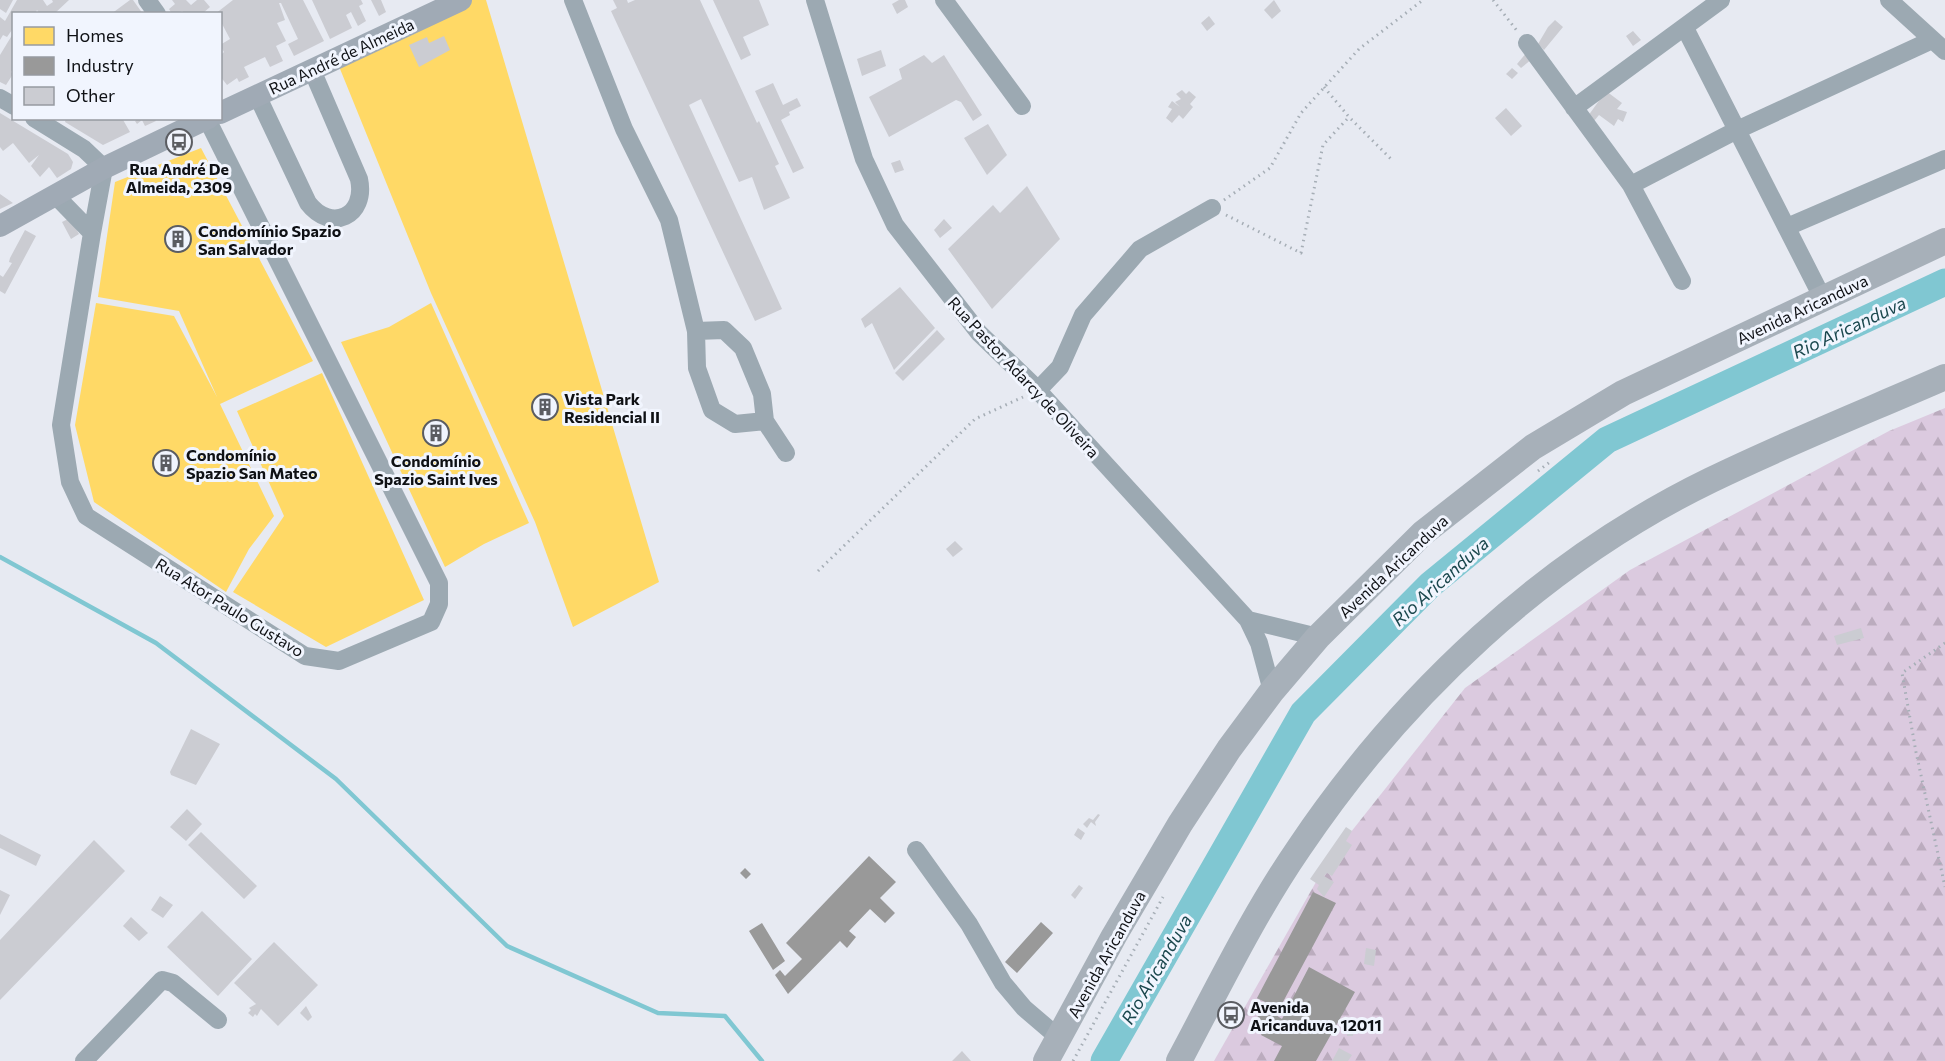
<svg xmlns="http://www.w3.org/2000/svg" width="1945" height="1061" font-family="Commissioner,sans-serif">
<style>
.forest{fill:url(#forest-firs)}
.homes{fill:#ffd966}
.industry{fill:#999}
.lines{fill:none;stroke-linecap:round;stroke-linejoin:round}
.stream{stroke:#80c7d2;stroke-width:4.5}
.river{stroke:#80c7d2;stroke-width:27}
.building{fill:#cbccd2}
.path{stroke:#a6aeb6;stroke-width:3;stroke-dasharray:1.5 4.5;stroke-linecap:butt}
.minor{stroke:#9ca9b2;stroke-width:18}
.major{stroke:#a0aab5;stroke-width:22}
.highway{stroke:#a7b0b9;stroke-width:26}
.labels{text-anchor:middle;dominant-baseline:central;stroke-width:6;stroke-linejoin:round;paint-order:stroke}
.street-label{font-size:16px;fill:#0f1115;stroke:#f1f5fe}
.poi-label{font-size:16px;font-weight:bold;fill:#0f1115;stroke:#f1f5fe;text-anchor:start}
.water-label{font-size:18px;font-style:italic;fill:#1a474d;stroke:#f1f5fe}
</style>
<defs>
<pattern id="forest-firs" width="22" height="20" patternUnits="userSpaceOnUse" patternTransform="scale(1.5)"><rect width="22" height="20" fill="#dbcadf"/><path d="M5 1l3.5 6h-7zM16 11l3.5 6h-7z" fill="#bbacbe"/></pattern>
</defs>
<rect width="100%" height="100%" fill="#e7eaf2"/>
<path class="forest" d="M1945,408V1061H1214L1328,861L1465,688L1630,570L1889,431Z"/>
<path class="homes" d="M471,0H486L659,582L573,627L535,522L431,293L336,59Z
M201,148L313,361L220,404L274,516L249,549L226,592L94,502L75,425L96,303L174,316L217,397L179,311L98,297L115,182Z
M431,303L529,523L484,544L445,567L341,342L389,327Z
M322,373L424,600L326,647L233,592L284,516L237,411Z"/>
<path class="industry" d="M869,856L896,882L880,898L895,913L885,923L870,909L849,931L856,937L847,948L840,941L788,994L775,975L780,970L785,976L802,959L786,943Z
M745,868L751,874L746,879L740,873Z
M1313,892L1336,903L1276,1015L1282,1019L1309,967L1355,992L1316,1061H1274L1282,1046L1261,1035L1266,1025L1256,1020L1265,1002L1257,998Z
M1041,922L1053,933L1017,973L1005,962Z
M762,923L785,961L773,970L749,931Z"/>
<g class="lines">
<path class="stream" d="M0,557L156,643L336,779L507,946L658,1013L725,1016L762,1061"/>
<path class="river" d="M1104,1061L1303,713L1430,585L1607,440L1945,282"/>
</g>
<path class="building" d="M0,0H13L6,13L0,9Z
M17,0H43L47,6L53,2L52,0H69L54,14H40L37,10L35,14H14V27L7,37L3,35L0,40V17L5,21Z
M130,0H133L143,14H111Z
M172,0H186L191,5L197,0H204L210,7L202,14H181L183,11L172,14L169,9L175,4Z
M233,0H303L324,41L294,56L288,44L298,39L281,3H279L285,20L277,23L286,41L276,46L283,61L270,67L265,57L244,67L249,77L239,82L237,78L227,85L220,76V56L224,52L220,45L230,39L220,20V14H215Z
M312,0H361L363,4L359,6L366,21L358,26L351,12L346,15L352,28L330,39Z
M371,0H381L386,12L379,16Z
M613,0H627L628,3L635,0H700L757,123L759,121L779,164L775,166L790,198L764,210L752,177L739,182L701,99L689,105L782,309L755,321L611,11L617,8Z
M713,0H759L769,25L743,37L751,55L741,60Z
M899,0H905L908,7L897,14L892,4Z
M1274,0L1281,11L1272,19L1264,10Z
M1209,16L1215,24L1207,31L1201,23Z
M1555,20L1563,27L1544,50L1538,44L1548,27Z
M1633,31L1641,40L1633,46L1626,36Z
M14,32V68L11,72L13,74L6,85L0,82V55Z
M444,36L450,50L419,67L409,45L427,37L429,43Z
M881,50L886,66L862,76L857,59Z
M1527,52L1532,59L1521,68L1517,64Z
M924,55L932,63L944,55L982,115L973,121L961,102L956,100L889,137L869,97L902,79L899,69Z
M1512,68L1518,73L1512,79L1506,74Z
M773,83L783,105L797,98L801,106L789,112L790,115L781,120L804,168L793,173L755,91Z
M1182,90L1186,94L1189,91L1196,97L1190,104L1193,107L1183,119L1179,115L1172,123L1166,118L1172,109L1168,107L1172,101L1180,107L1175,102L1181,99L1176,94Z
M1606,91L1622,103L1617,109L1627,112L1623,122L1618,119L1614,126L1599,115L1594,121L1588,116Z
M1506,108L1522,126L1511,136L1495,118Z
M0,113L68,154L73,162L71,169L57,178L49,167L40,177L31,166L39,155L29,163L13,143L3,151L0,147Z
M66,118H122L130,132L103,145L65,122Z
M139,118H154L156,121L145,126L142,120L137,124L135,121Z
M988,124L1007,155L987,175L964,138Z
M900,160L904,170L895,173L891,163Z
M1027,186L1060,239L992,309L948,249L993,205L1000,213Z
M0,194L13,203L0,209Z
M70,218L79,234L71,239L62,222Z
M944,219L952,228L940,238L934,230Z
M25,230L36,236L5,294L0,291V275L3,277L12,263L9,262L10,258Z
M900,287L935,328L894,370L872,323L865,328L861,319Z
M937,330L945,339L903,381L895,373Z
M955,541L963,549L953,557L946,549Z
M1861,628L1864,638L1837,645L1834,636Z
M191,729L220,744L196,785L171,775L170,772Z
M187,809L202,824L186,841L170,827Z
M1098,814L1100,815L1095,822L1096,826L1091,822L1087,828L1083,824L1089,818L1093,820Z
M1346,827L1352,831L1346,841L1352,845L1332,876L1327,873L1324,876L1334,882L1324,897L1317,889L1319,885L1310,879Z
M1078,828L1085,833L1081,840L1074,835Z
M201,832L257,886L244,899L188,845Z
M0,834L41,855L36,866L0,848Z
M94,840L125,871L0,1000V940Z
M1079,885L1083,888L1075,899L1071,895Z
M0,890L10,895L0,915Z
M160,896L173,905L163,918L151,910Z
M202,911L252,959L218,996L167,947Z
M131,917L148,933L139,941L123,926Z
M274,942L318,985L278,1026L261,1009L257,1016L255,1014L253,1017L248,1013L251,1010L249,1008L256,1004L234,983Z
M1366,948L1376,950L1374,966L1364,964Z
M306,1006L312,1017L308,1021L300,1013Z
M1348,1023H1354L1353,1036H1347Z
M1339,1048L1352,1055L1348,1061H1332Z
M962,1051L971,1061H952Z"/>
<g class="lines">
<path class="path" d="M1493,0L1518,32
M1324,87L1349,117L1393,161
M1224,200L1270,168L1301,113L1359,49L1423,0
M1226,215L1301,253L1323,145L1349,117
M1538,471L1550,462
M818,571L975,419L1023,397
M1945,643L1902,673L1916,752L1945,887
M1073,1061L1163,897"/>
<path class="minor" d="M147,0L157,14
M573,0L624,129L669,220L696,331L697,368L712,410L735,424L765,421
M815,0L864,159L895,225L979,333L1032,384L1248,620L1259,643L1272,691
M944,0L1022,106
M1889,0L1945,51
M1685,28L1823,299
M1527,43L1631,185L1682,281
M257,95L308,203C331,233 367,216 359,179L312,70
M0,98L14,106
M1574,108L1721,0
M34,118L84,149L104,168L92,233L55,195
M1631,185L1735,131L1932,40
M1787,227L1945,159
M92,233L61,425L70,482L86,516L305,656L339,661L431,622L439,604V583L207,119
M696,331L724,330L743,348L762,394L765,421L786,453
M1038,390L1060,367L1083,315L1140,249L1212,208
M1248,620L1318,637
M916,850L969,924L1003,983L1024,1008L1059,1038
M84,1061L162,980L173,983L218,1020"/>
<path class="major" d="M220,113L461,0
M0,226L104,168L208,118"/>
<path class="highway" d="M1046,1061L1114,936L1180,824L1229,749L1272,691L1318,637L1423,533L1533,447L1623,393L1945,241
M1179,1061C1217,990 1253,915 1299,848C1402,695 1544,561 1711,480C1787,443 1867,411 1945,377"/>
</g>
<defs>
<symbol id="bus-ring" viewBox="-11 -11 22 22"><circle r="9.5" fill="#f1f5fe" stroke="#5b5d62" stroke-width="1.5"/><path d="M-5-6H5V4H4V6H2V4H-2V6H-4V4H-5ZM-3.5-4V0h7V-4ZM-3.5 1.2v1.5H-2V1.2ZM2 1.2v1.5H3.5V1.2Z" fill="#5b5d62"/></symbol>
<symbol id="building-ring" viewBox="-11 -11 22 22"><circle r="9.5" fill="#f1f5fe" stroke="#5b5d62" stroke-width="1.5"/><path d="M-4-6H4V6H1V3H-1V6H-4ZM-2.5-4.3h1.7v1.8h-1.7ZM.8-4.3h1.7v1.8H.8ZM-2.5-1h1.7V.8h-1.7ZM.8-1h1.7V.8H.8Z" fill="#5b5d62"/></symbol>
</defs>
<g fill-rule="evenodd">
<use href="#bus-ring" x="164" y="127" width="30" height="30"/>
<use href="#building-ring" x="163" y="224" width="30" height="30"/>
<use href="#building-ring" x="530" y="392" width="30" height="30"/>
<use href="#building-ring" x="421" y="418" width="30" height="30"/>
<use href="#building-ring" x="151" y="448" width="30" height="30"/>
<use href="#bus-ring" x="1216" y="1000" width="30" height="30"/>
</g>
<g class="labels">
<g class="street-label">
<text transform="translate(341 56) rotate(-25)">Rua André de Almeida</text>
<text transform="translate(1802 309) rotate(-25)">Avenida Aricanduva</text>
<text transform="translate(1024 377) rotate(47)">Rua Pastor Adarcy de Oliveira</text>
<text transform="translate(1393 566) rotate(-43)">Avenida Aricanduva</text>
<text transform="translate(230 607) rotate(32)">Rua Ator Paulo Gustavo</text>
<text transform="translate(1106 954) rotate(-61)">Avenida Aricanduva</text>
</g>
<g class="poi-label">
<text x="179" y="168" text-anchor="middle">Rua André De<tspan x="179" dy="18">Almeida, 2309</tspan></text>
<text x="198" y="230">Condomínio Spazio<tspan x="198" dy="18">San Salvador</tspan></text>
<text x="564" y="398">Vista Park<tspan x="564" dy="18">Residencial II</tspan></text>
<text x="186" y="454">Condomínio<tspan x="186" dy="18">Spazio San Mateo</tspan></text>
<text x="436" y="460" text-anchor="middle">Condomínio<tspan x="436" dy="18">Spazio Saint Ives</tspan></text>
<text x="1250" y="1006">Avenida<tspan x="1250" dy="18">Aricanduva, 12011</tspan></text>
</g>
<g class="water-label">
<text transform="translate(1849 327) rotate(-25)">Rio Aricanduva</text>
<text transform="translate(1440 581) rotate(-42)">Rio Aricanduva</text>
<text transform="translate(1156 969) rotate(-60)">Rio Aricanduva</text>
</g>
</g>
<rect x="12" y="12" width="210" height="108" fill="#f1f5fe" stroke="#979aa1" stroke-width="1.5"/>
<rect x="24" y="27" width="30" height="18" fill="#ffd966" stroke="#979aa1" stroke-width="1.5"/>
<text x="66" y="42" font-size="18" fill="#0f1115">Homes</text>
<rect x="24" y="57" width="30" height="18" fill="#999999" stroke="#979aa1" stroke-width="1.5"/>
<text x="66" y="72" font-size="18" fill="#0f1115">Industry</text>
<rect x="24" y="87" width="30" height="18" fill="#cbccd2" stroke="#979aa1" stroke-width="1.5"/>
<text x="66" y="102" font-size="18" fill="#0f1115">Other</text>
</svg>
